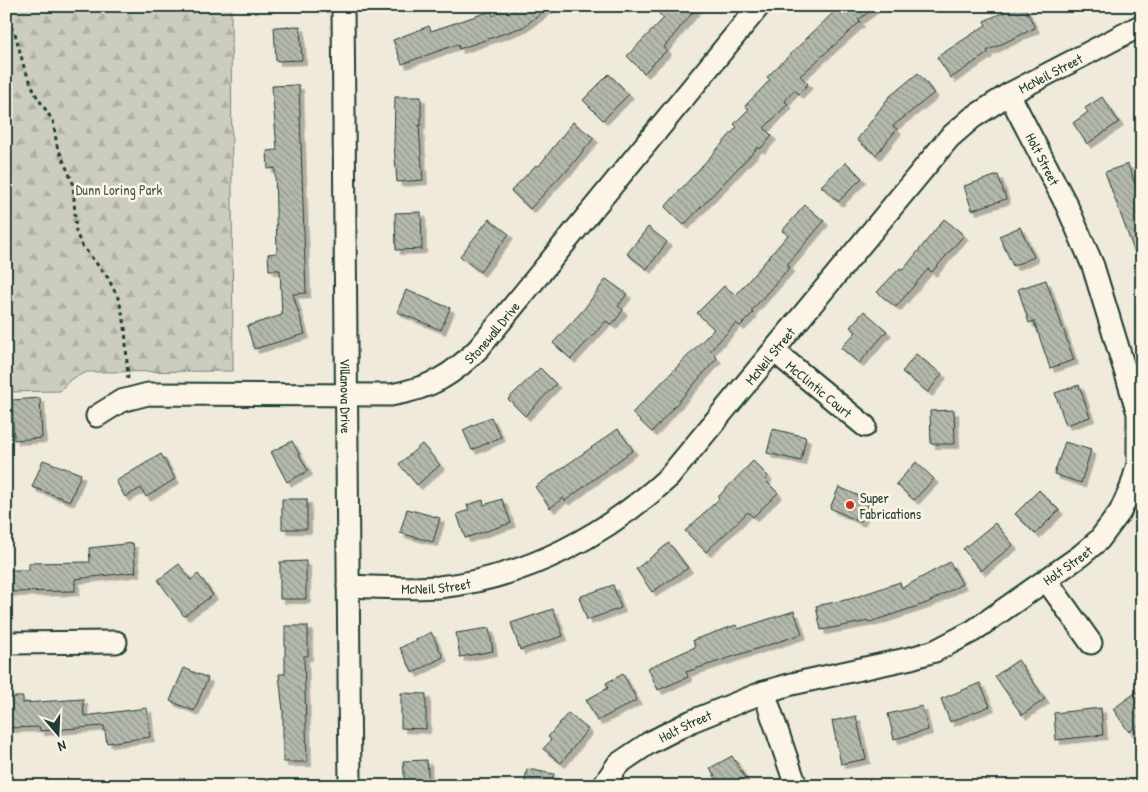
<svg xmlns="http://www.w3.org/2000/svg" width="1148" height="792" font-family="'Patrick Hand',sans-serif">
<style>
.forest{fill:url(#forest-firs);stroke:#76857a}
.building{fill:url(#building-back-hatch);stroke:#1f3d34;filter:url(#shadow)}
.lines{fill:none;stroke-linecap:round;stroke-linejoin:round}
.minor-casing{stroke:#1f3d34;stroke-width:25}
.path{stroke:#1f3d34;stroke-width:3;stroke-dasharray:4 4;stroke-linecap:butt}
.minor{stroke:#fcf5e5;stroke-width:21}
.poi-dot{fill:#c8321e;stroke:#fcf5e5;stroke-width:2}
.labels{text-anchor:middle;dominant-baseline:central;stroke-width:5;stroke-linejoin:round;paint-order:stroke}
.street-label{font-size:14px;fill:#1f3d34;stroke:#fcf5e5}
.park-label{font-size:14px;fill:#425a50;stroke:#fcf5e5}
.poi-label{font-size:14px;fill:#1f3d34;stroke:#fcf5e5;text-anchor:start}
</style>
<defs>
<pattern id="forest-firs" width="22" height="20" patternUnits="userSpaceOnUse" patternTransform="scale(1.25)"><rect width="22" height="20" fill="#cccdbf"/><path d="M5 1l3.5 6h-7zM16 11l3.5 6h-7z" fill="#afb1a5"/></pattern>
<pattern id="building-back-hatch" width="6" height="6" patternUnits="userSpaceOnUse" patternTransform="scale(1.25)"><rect width="6" height="6" fill="#b5b9ad"/><path d="M-1 5l2 2M0 0l6 6M5-1l2 2" fill="none" stroke="#93988e"/></pattern>
<filter id="shadow"><feDropShadow dx="4.5" dy="4.5" stdDeviation="0" flood-color="#0004"/></filter>
</defs>
<rect width="100%" height="100%" fill="#efeada"/>
<filter id="ink" filterUnits="userSpaceOnUse"><feTurbulence type="fractalNoise" baseFrequency=".02" numOctaves="2"/><feDisplacementMap in="SourceGraphic" scale="10" xChannelSelector="R" yChannelSelector="G"/><feConvolveMatrix kernelMatrix="1 2 1 2 8 2 1 2 1" color-interpolation-filters="sRGB"/></filter>
<g filter="url(#ink)">
<path class="forest" d="M6,6H231L233,371L87,372L71,379L60,391L6,392Z"/>
<path class="building" d="M506,6H551L523,27L459,49L458,44L402,64L393,40L429,26L431,31L491,11L493,16Z
M664,6H698L664,47L667,50L644,73L627,56L664,18L658,13Z
M840,6H877L858,20L860,22L800,76L808,84L799,94L794,90L785,101L788,104L764,128L772,136L760,149L758,147L684,225L665,207L737,127L734,124L749,109L745,106L770,80L767,77Z
M1002,6H1024L1035,28L987,51L988,53L951,78L937,57L986,25L984,21L1004,12Z
M300,26L302,60L276,61L274,27Z
M918,73L934,93L893,126L897,129L876,155L857,140L889,97Z
M609,74L629,94L603,120L583,100Z
M299,85L306,293L293,294L305,334L254,349L247,326L282,315L280,270H269L268,254L277,253L275,168L268,169L267,151L277,150L272,86Z
M395,97H421V125H419L423,180L397,182L394,145Z
M1102,97L1119,122L1087,144L1073,123L1088,112L1085,108Z
M573,122L594,138L566,172L565,171L530,209L511,191L536,165L538,167Z
M846,162L862,178L838,202L821,186Z
M1128,164L1142,203V267H1140L1105,172Z
M998,175L1006,199L972,210L964,186Z
M805,205L824,221L787,265L790,267L751,311L753,313L740,326L736,323L710,351L717,358L652,432L632,413L714,329L697,313L724,286L736,295L788,235L782,231Z
M421,212L422,249L396,250L395,213Z
M489,219L509,234L480,272L460,256Z
M944,219L964,235L932,272L928,269L896,307L877,292L900,268L903,270Z
M648,227L667,242L647,269L627,254Z
M1020,227L1034,257L1013,266L999,236Z
M606,279L627,294L618,306L623,310L612,325L606,321L571,359L553,343L584,309Z
M1046,280L1074,360L1050,368L1034,321L1029,323L1018,289Z
M406,290L450,308L441,330L397,312Z
M864,311L887,331L859,363L841,348L856,332L850,327Z
M916,354L942,374L928,392L902,372Z
M540,368L556,384L525,416L508,399Z
M1079,385L1090,417L1066,425L1055,393Z
M40,398L42,438L14,440L12,400Z
M954,410L955,444H931L930,411Z
M491,417L501,437L472,450L463,430Z
M618,429L633,450L565,501L563,498L550,508L535,487Z
M773,429L806,437L801,461L767,453Z
M292,441L308,471L287,482L271,452Z
M1065,442L1091,450L1081,483L1054,474Z
M422,444L440,465L417,485L399,464Z
M161,454L175,479L146,497L141,488L125,497L116,481Z
M43,460L81,474L70,501L32,487Z
M753,461L768,476L765,480L778,493L753,517L748,512L706,552L685,531L719,499L718,497Z
M916,462L934,479L914,500L896,484Z
M839,487L870,501L860,522L830,508Z
M1039,490L1059,510L1035,534L1015,514Z
M282,499H307V529H282Z
M502,499L511,523L465,538L457,514L469,510L467,505L483,500L484,505Z
M407,509L440,518L433,542L400,533Z
M995,523L1013,545L981,571L963,549Z
M133,543L136,572L75,579V591L6,592V570H29V563L90,562L89,548Z
M669,543L688,568L652,592L636,569Z
M306,561V599H280V562Z
M950,562L962,584L927,603L870,622L869,621L821,630L816,606L850,599L900,582L902,588Z
M179,564L191,580L198,574L213,595L184,616L158,580Z
M613,585L621,608L587,620L579,597Z
M553,609L563,636L520,650L511,623Z
M794,611L802,634L686,672L688,677L658,690L648,668L695,647L693,640L736,625L738,629Z
M285,626H308V656H304L307,762H283V711L279,674H285Z
M489,628L493,651L460,657L456,633Z
M431,632L443,657L413,673L400,648Z
M1018,660L1045,699L1022,715L995,676Z
M184,668L208,678L194,711L170,701Z
M623,674L637,700L597,721L586,700L608,688L606,683Z
M980,683L990,706L950,722L941,699Z
M1142,688V723L1129,732L1113,709Z
M401,693L426,694V729L401,728Z
M6,697H23V703L83,699L84,716L147,708L150,737L107,743L104,726L40,731V727L6,728Z
M922,706L928,730L894,739L888,714Z
M1101,708L1103,735L1056,740L1054,713Z
M568,713L588,729L561,763L543,749L551,740L548,737Z
M856,716L866,759L841,764L832,721Z
M732,756L750,786H720L710,768Z
M427,760L429,786H405L403,761Z
M527,769L554,774L552,786H524Z"/>
<g class="lines">
<defs>
<g id="minor">
<path id="s1" d="M343,6L350,786"/>
<path id="s2" d="M774,351L865,426"/>
<path id="s3" d="M97,416L121,401L148,394L391,395C430,388 452,376 479,348L759,6"/>
<path d="M1047,581L1091,643"/>
<path id="s4" d="M348,586C378,587 409,589 439,587C526,578 606,535 669,477L949,138L972,118L1009,94L1142,25"/>
<path d="M6,643L116,642"/>
<path d="M764,692L796,786"/>
<path id="s5" d="M603,786L618,764L649,743L692,721L764,692L792,684L911,658L935,651L973,631L1080,556L1099,540L1120,512L1131,488L1138,464V413L1093,266L1067,206L1009,94"/>
</g>
</defs>
<use href="#minor" class="minor-casing"/>
<path class="path" d="M6,20L15,33L24,67L36,95L53,121L57,146L73,183L76,232L81,244L108,278L119,300L125,325L128,382"/>
<use href="#minor" class="minor"/>
</g>
</g>
<circle class="poi-dot" cx="850" cy="505" r="5"/>
<g class="labels">
<g class="street-label">
<text stroke="none"><textPath href="#s4" startOffset="911">McNeil Street</textPath></text>
<text transform="translate(1043 159) rotate(63)">Holt Street</text>
<text stroke="none"><textPath href="#s3" startOffset="421">Stonewall Drive</textPath></text>
<text stroke="none"><textPath href="#s4" startOffset="508">McNeil Street</textPath></text>
<text stroke="none"><textPath href="#s2" startOffset="59">McClintic Court</textPath></text>
<text stroke="none"><textPath href="#s1" startOffset="390">Villanova Drive</textPath></text>
<text stroke="none"><textPath href="#s5" startOffset="524">Holt Street</textPath></text>
<text stroke="none"><textPath href="#s4" startOffset="88">McNeil Street</textPath></text>
<text stroke="none"><textPath href="#s5" startOffset="104">Holt Street</textPath></text>
</g>
<g class="park-label">
<text x="119" y="189">Dunn Loring Park</text>
</g>
<g class="poi-label">
<text x="860" y="497">Super<tspan x="860" dy="16">Fabrications</tspan></text>
</g>
</g>
<rect width="1148" height="792" fill="none" stroke="#fcf5e5" stroke-width="25"/>
<rect x="12" y="12" width="1123" height="767" fill="none" stroke="#1f3d34" stroke-width="2" filter="url(#ink)"/>
<g transform="translate(58 734) rotate(161)" stroke="#fcf5e5" stroke-width="4" paint-order="stroke">
<path d="M0-4L9 19L0 12L-9 19Z" fill="#1f3d34"/>
<text y="-8" font-size="14" font-weight="bold" text-anchor="middle" fill="#1f3d34">N</text>
</g>
</svg>
